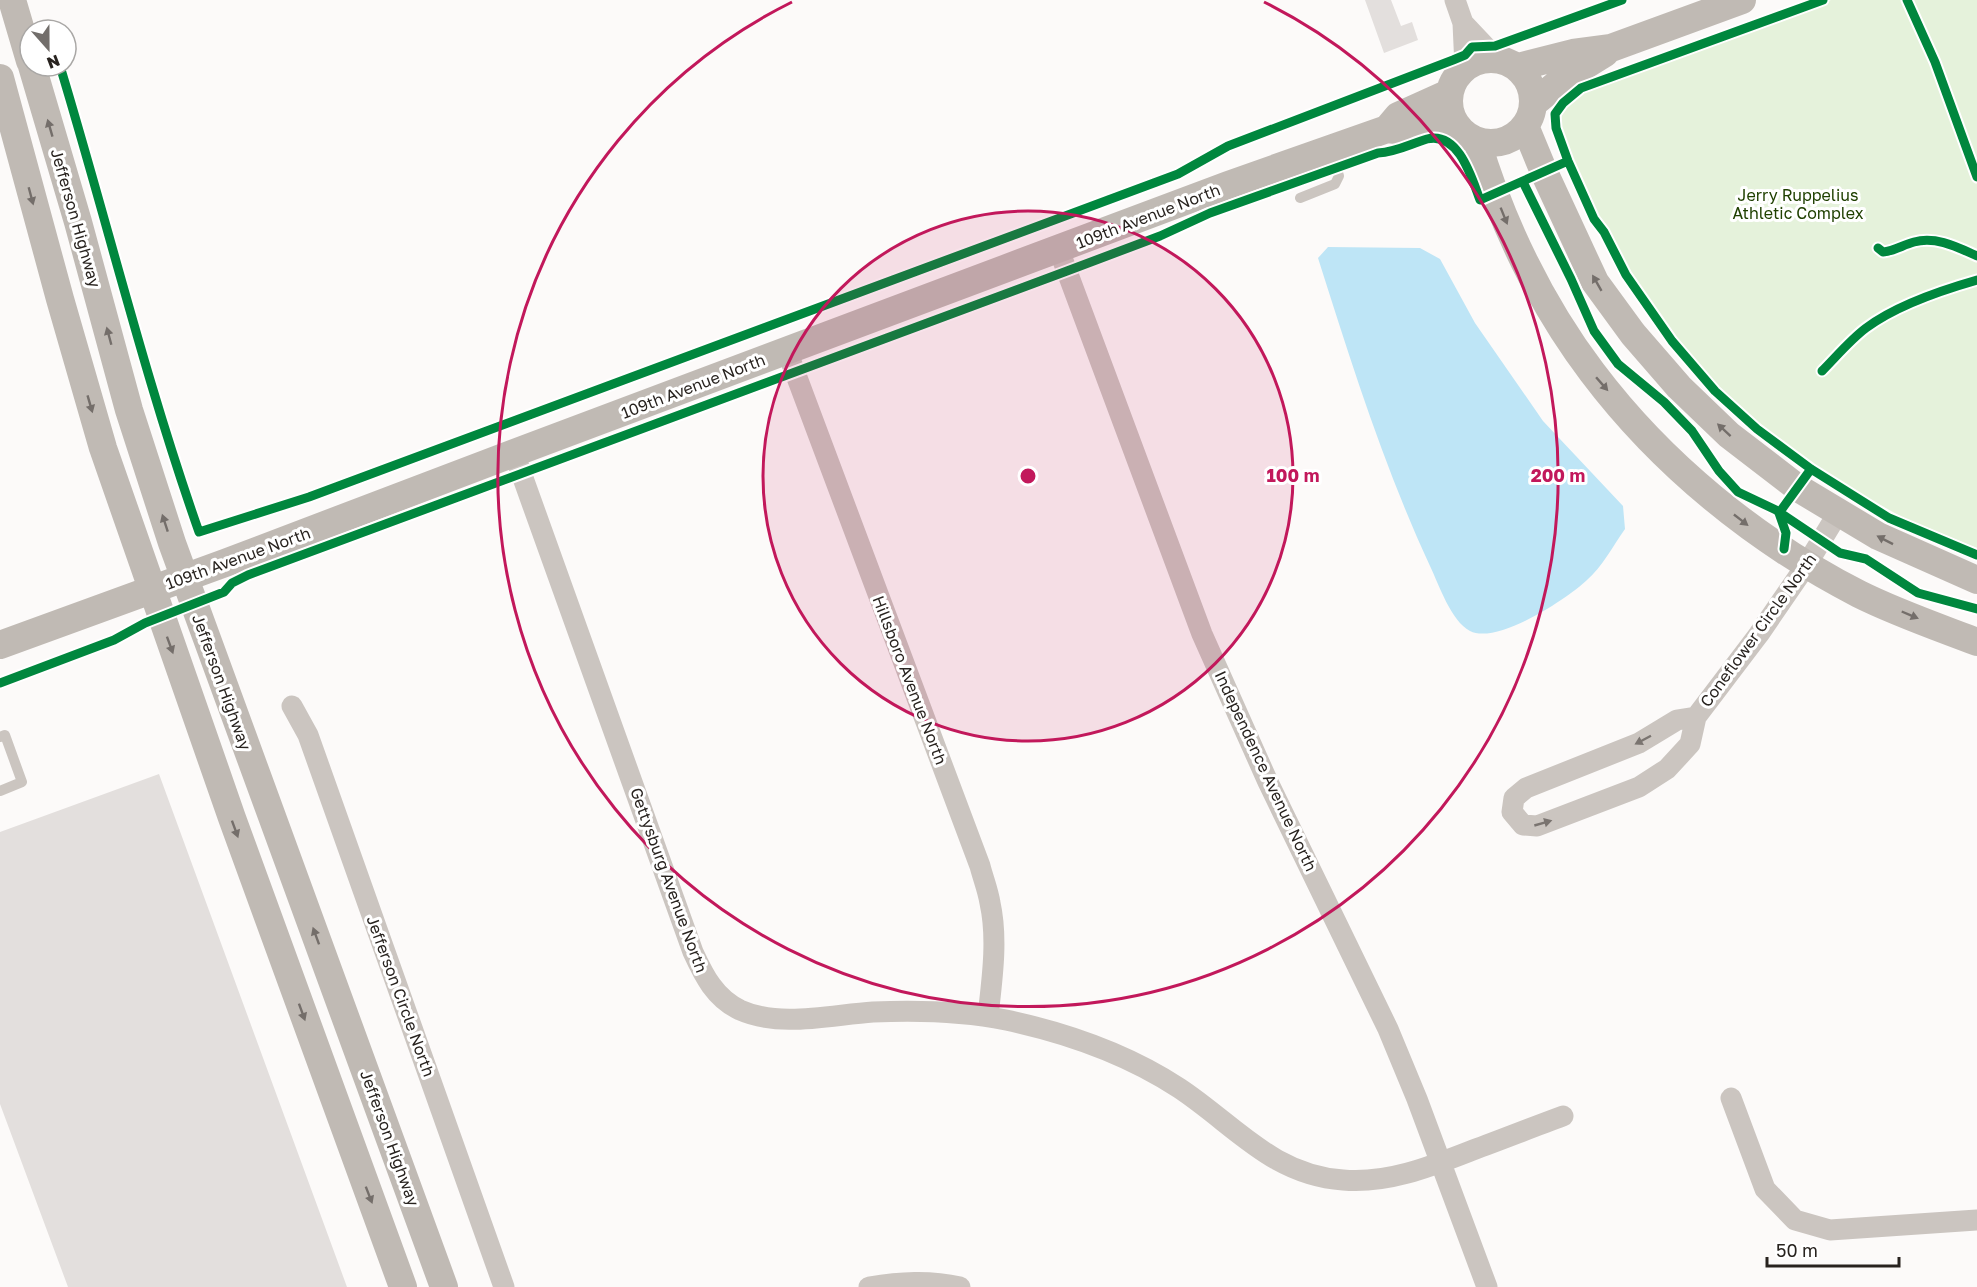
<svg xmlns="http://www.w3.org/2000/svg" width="1977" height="1287" font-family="'Golos Text',sans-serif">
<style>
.green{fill:#e5f2db}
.water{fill:#bee5f6}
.building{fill:#e3dfdd}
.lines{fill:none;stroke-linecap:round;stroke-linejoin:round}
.lane{stroke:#cbc5c0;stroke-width:10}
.street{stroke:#cbc5c0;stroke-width:21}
.secondary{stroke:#c0bab4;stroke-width:28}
.cycleway-casing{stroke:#fff;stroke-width:13}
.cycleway{stroke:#00873e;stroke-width:9}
.oneway{fill:#746e6a}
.oneway2{fill:#7a7470}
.ring{fill:none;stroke:#c2185b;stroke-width:3}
.labels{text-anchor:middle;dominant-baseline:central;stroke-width:6;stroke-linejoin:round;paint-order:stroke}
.park-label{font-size:16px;fill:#1f4000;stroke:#fff}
.street-label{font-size:16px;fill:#28231f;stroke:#fff}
.centre{fill:#c2185b;stroke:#fff;stroke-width:3}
.ring-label{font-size:18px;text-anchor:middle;font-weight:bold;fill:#c2185b;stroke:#fff;stroke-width:6;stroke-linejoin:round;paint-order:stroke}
</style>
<rect width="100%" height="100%" fill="#fcfaf9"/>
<path class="green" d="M1831,0H1977V548L1904,518L1831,478L1771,433L1710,381L1653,310L1619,258L1595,213L1559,129C1561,107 1573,97 1591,88Z"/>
<path class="water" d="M1328,247L1420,248L1440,259L1475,323L1543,421L1623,506L1625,529C1613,546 1602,567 1587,580C1567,599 1497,645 1470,631C1451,621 1439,585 1430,566C1384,467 1351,362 1318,258Z"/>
<path class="building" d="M1365,0H1391L1401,26L1412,22L1418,40L1384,53Z
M159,774L347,1287H68L0,1104V832Z"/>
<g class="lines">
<path class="lane" d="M1300,198L1335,184L1339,176L1331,149
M0,737L5,735L22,782L0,791"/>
<path class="street" d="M1455,0L1463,23
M1465,67L1463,23L1497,59
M1059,250L1202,634L1268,782L1388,1029L1417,1099L1487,1287
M787,351L980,866C983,878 988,890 990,903C998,939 992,980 988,1016
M514,453L693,952C704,976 715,998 740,1010C780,1028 830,1015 873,1012C918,1010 962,1011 1006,1020C1067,1033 1127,1054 1179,1088C1235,1125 1272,1175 1343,1180C1388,1184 1432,1166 1473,1150C1503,1139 1533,1127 1563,1116
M292,706L308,735L504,1287
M1696,717L1677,720L1639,743L1526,788L1514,798L1512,812L1523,825L1537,826L1639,787L1667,769L1690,744L1696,717L1759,634L1807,564L1838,513
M1731,1098L1765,1189L1795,1220L1830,1230L1977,1220
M869,1287C900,1282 929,1280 960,1287"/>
<path class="secondary" d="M12,0L30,61
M1449 101a42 42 0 1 1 84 0a42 42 0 1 1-84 0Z
M32,66L78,222L129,410L172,543L444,1287
M1518,67L1573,53L1611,48L1742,0
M0,78L60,299L103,448L232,818L403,1287
M1534,103L1563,79L1605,53
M1525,126L1544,172L1595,282L1633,334L1679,387L1729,435L1798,488L1878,536L1977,580
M1387,129L1398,116L1449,93
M1477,141C1501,222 1541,305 1592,372C1662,465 1756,541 1859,594C1897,613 1938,627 1977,642
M0,645L225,563L514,453L1228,185L1387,129L1405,131L1426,126H1457"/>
<defs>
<path id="cycleway" d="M1823,0L1581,88L1563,103L1555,114L1556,128L1568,161L1594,219L1604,232L1626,275L1672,341L1715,391L1757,429L1811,469L1889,518L1977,555
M1907,0L1935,62L1977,177
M60,66C107,221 145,379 199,532L309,497L1178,174L1228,146L1453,60L1465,55L1472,47L1495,46L1622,0
M1523,182L1571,279L1594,331L1618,364L1664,402L1692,431L1719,471L1738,492L1776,510L1840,553L1866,559L1918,593L1977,609
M1878,248L1883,252C1894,251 1903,245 1914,242C1936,236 1957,247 1977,256
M1822,371C1836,357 1850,340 1866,328C1895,306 1942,290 1977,280
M1784,549L1786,533L1779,513L1811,469
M0,683L114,640L145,623L224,592L232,583L248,575L1067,271L1160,236L1210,213L1378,153C1397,152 1410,144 1427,139C1459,131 1472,179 1480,200L1568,161"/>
</defs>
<use href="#cycleway" class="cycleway-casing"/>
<use href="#cycleway" class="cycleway"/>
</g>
<defs><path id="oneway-solid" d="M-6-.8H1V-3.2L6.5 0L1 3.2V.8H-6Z" transform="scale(1.5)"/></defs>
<g class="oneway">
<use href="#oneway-solid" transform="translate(50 128) rotate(-106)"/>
<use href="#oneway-solid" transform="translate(31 196) rotate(75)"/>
<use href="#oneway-solid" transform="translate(1504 216) rotate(68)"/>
<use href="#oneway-solid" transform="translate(1597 283) rotate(-120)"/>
<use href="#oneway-solid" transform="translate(109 336) rotate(-105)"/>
<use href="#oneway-solid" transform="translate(1602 384) rotate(49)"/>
<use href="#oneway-solid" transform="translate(90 404) rotate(74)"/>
<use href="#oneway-solid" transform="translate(1724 430) rotate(-137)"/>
<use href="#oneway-solid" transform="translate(1741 520) rotate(38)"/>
<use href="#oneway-solid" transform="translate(165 523) rotate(-108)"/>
<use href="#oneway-solid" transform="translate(1885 540) rotate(-153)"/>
<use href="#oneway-solid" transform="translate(1910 615) rotate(23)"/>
<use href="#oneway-solid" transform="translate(170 645) rotate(70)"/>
<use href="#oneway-solid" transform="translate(235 829) rotate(70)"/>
<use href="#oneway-solid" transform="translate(316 936) rotate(-110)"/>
<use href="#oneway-solid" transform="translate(302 1012) rotate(70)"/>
<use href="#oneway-solid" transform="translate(369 1195) rotate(69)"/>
</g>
<g class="oneway2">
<use href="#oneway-solid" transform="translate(1643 740) rotate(152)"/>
<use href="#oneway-solid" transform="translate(1543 823) rotate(-16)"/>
</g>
<circle cx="1028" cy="476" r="265" fill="#c2185b" fill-opacity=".12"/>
<g class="ring">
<circle cx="1028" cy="476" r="265"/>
<path d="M1264 2A530 530 0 1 1 792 2"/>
</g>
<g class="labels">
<g class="park-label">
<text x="1798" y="195">Jerry Ruppelius<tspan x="1798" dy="18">Athletic Complex</tspan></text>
</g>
<g class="street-label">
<text transform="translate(1148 216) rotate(-21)">109th Avenue North</text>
<text transform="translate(76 218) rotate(74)">Jefferson Highway</text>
<text transform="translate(693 386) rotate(-21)">109th Avenue North</text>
<text transform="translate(238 558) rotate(-20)">109th Avenue North</text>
<text transform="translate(1758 630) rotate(-54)">Coneflower Circle North</text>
<text transform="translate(910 680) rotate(69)">Hillsboro Avenue North</text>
<text transform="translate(222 682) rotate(70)">Jefferson Highway</text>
<text transform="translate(1266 771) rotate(65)">Independence Avenue North</text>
<text transform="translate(669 880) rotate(70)">Gettysburg Avenue North</text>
<text transform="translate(401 996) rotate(70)">Jefferson Circle North</text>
<text transform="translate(390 1138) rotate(70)">Jefferson Highway</text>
</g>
</g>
<circle cx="1028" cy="476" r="9" class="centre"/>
<g class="ring-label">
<text x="1293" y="482">100 m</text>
<text x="1558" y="482">200 m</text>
</g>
<g transform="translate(48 48) rotate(159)"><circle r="28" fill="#ffffff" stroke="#a9a7a5" stroke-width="1.5"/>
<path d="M0-4.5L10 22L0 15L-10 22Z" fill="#726e6b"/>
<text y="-9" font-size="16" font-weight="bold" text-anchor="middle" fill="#28231f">N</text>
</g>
<path d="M1767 1257v9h132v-9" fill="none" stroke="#28231f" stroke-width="3"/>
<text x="1776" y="1257" font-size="18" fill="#28231f" stroke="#ffffff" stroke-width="4.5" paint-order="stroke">50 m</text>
</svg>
